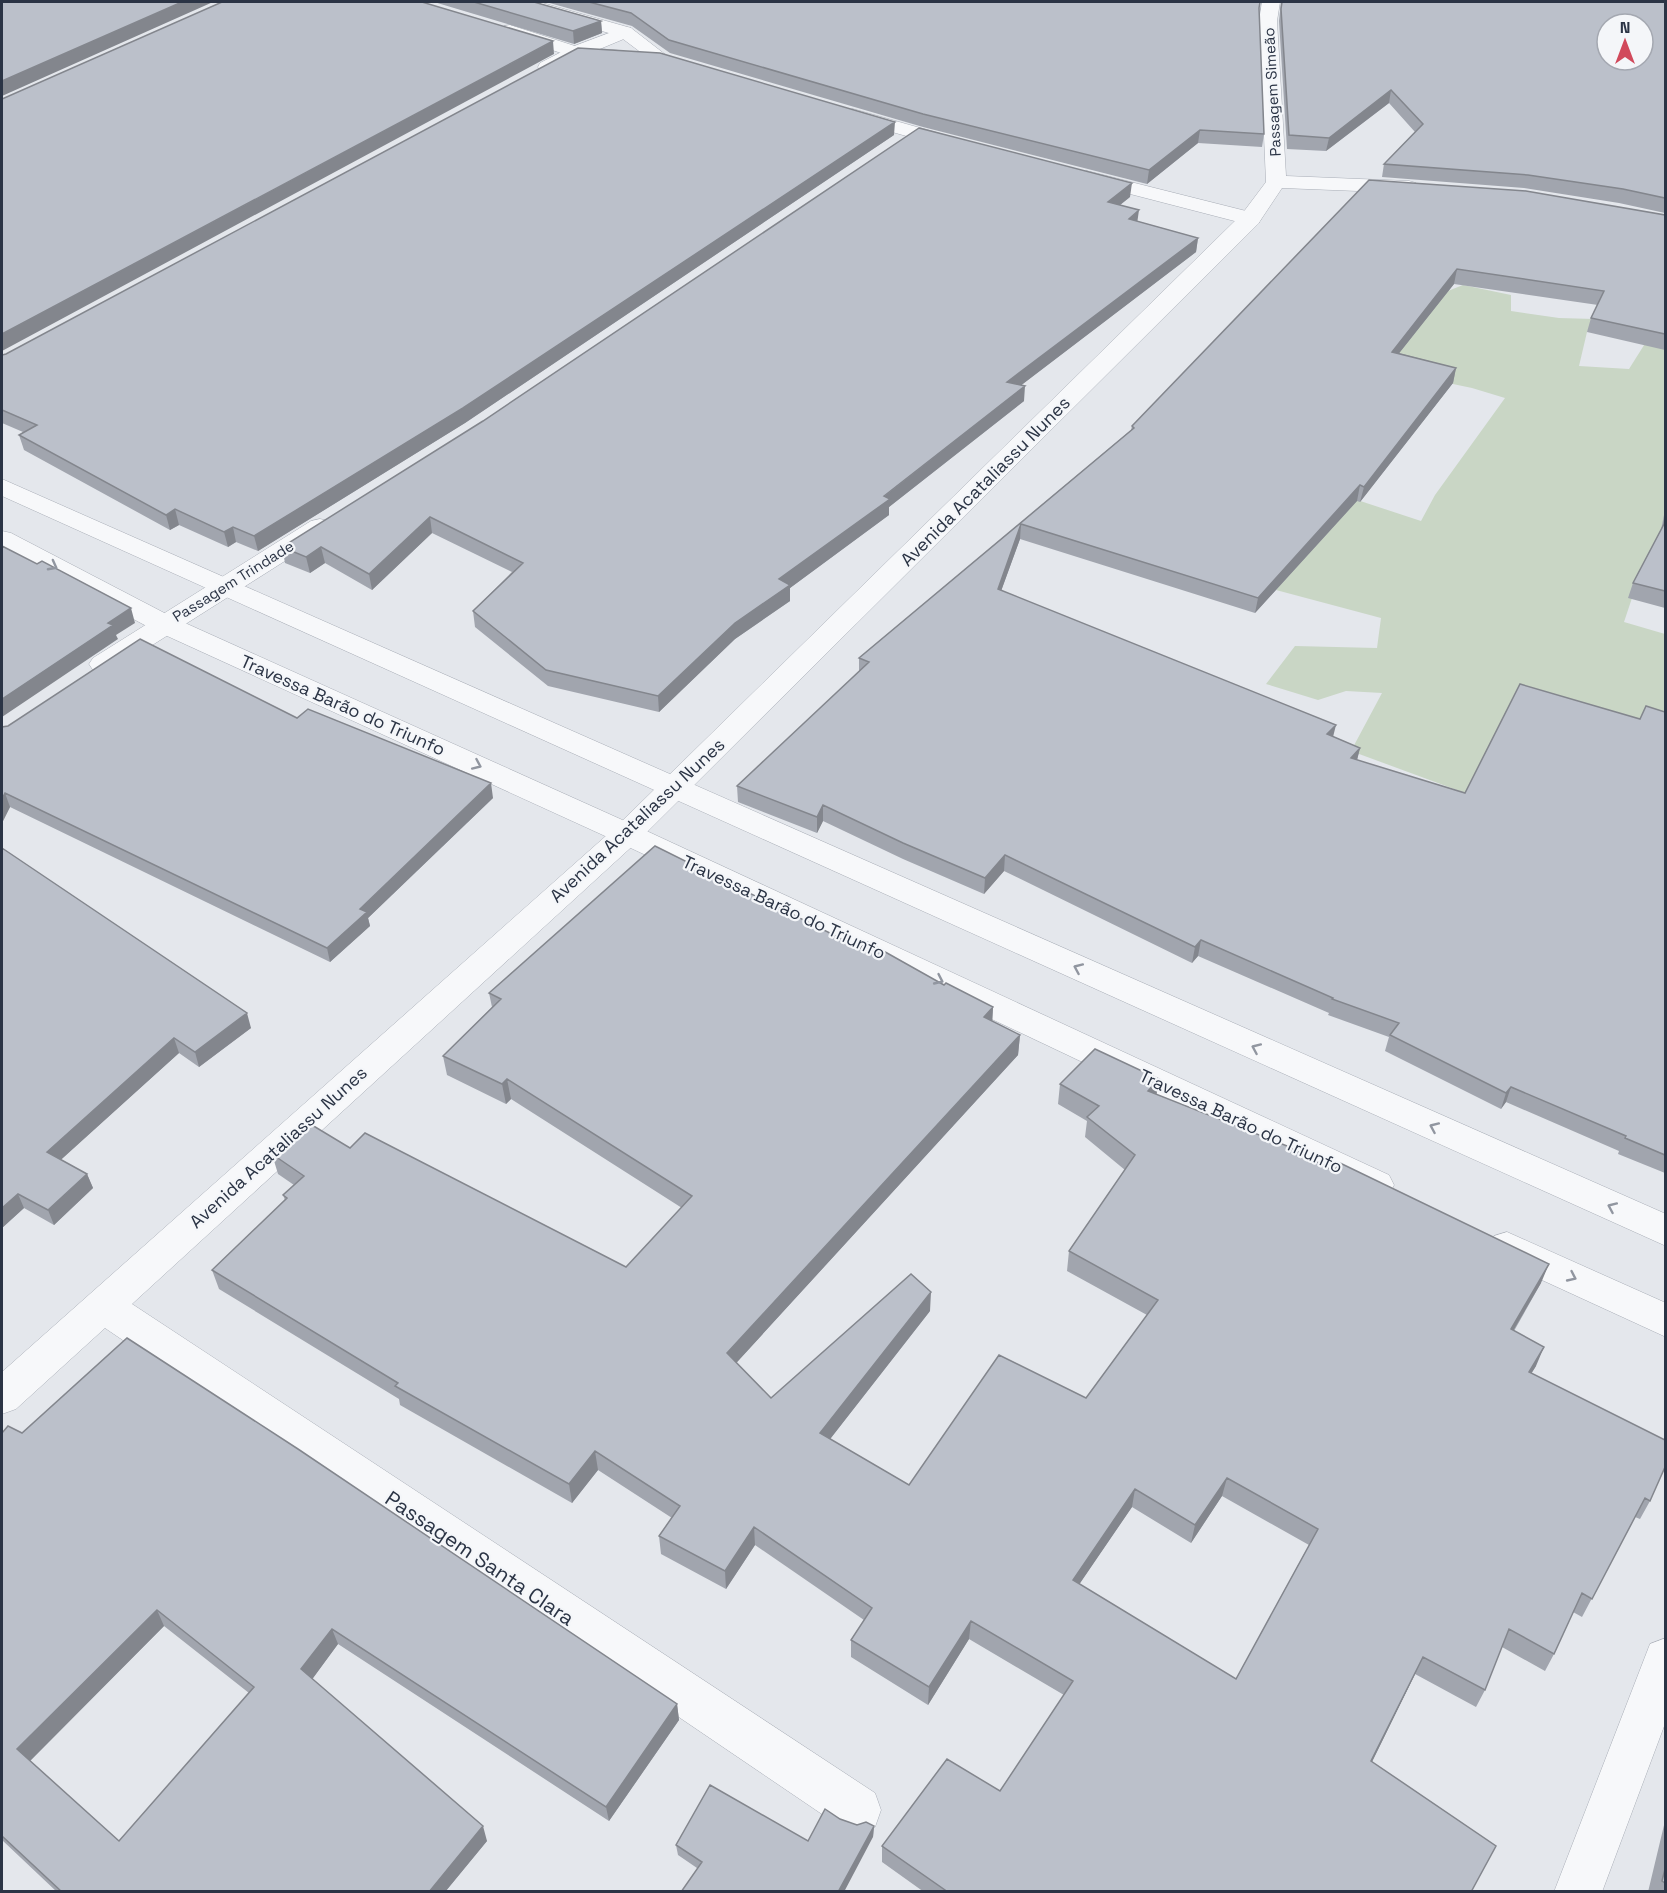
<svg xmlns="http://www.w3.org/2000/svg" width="1667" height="1893" viewBox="0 0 1667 1893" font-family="'Space Grotesk',sans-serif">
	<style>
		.green { fill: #c9d6c5 }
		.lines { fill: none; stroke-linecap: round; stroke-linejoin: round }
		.minor-casing { stroke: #a9aeb7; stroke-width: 1 }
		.tertiary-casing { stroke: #a9aeb7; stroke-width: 1 }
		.minor { fill: #f7f8fa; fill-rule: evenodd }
		.tertiary { fill: #f7f8fa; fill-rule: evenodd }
		.wall { fill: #a1a5ae; fill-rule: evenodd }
		.shaded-wall { fill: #83868d }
		.building { fill: #bbc0ca; stroke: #83868d; stroke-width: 1.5; fill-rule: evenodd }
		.oneway { stroke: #9196a0 }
		.labels { text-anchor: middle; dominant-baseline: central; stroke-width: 4.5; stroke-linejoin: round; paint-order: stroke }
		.far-street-label { font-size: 15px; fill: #2b3445; stroke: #f4f6f9 }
		.street-label { font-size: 18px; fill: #2b3445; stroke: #f4f6f9 }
		.near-street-label { font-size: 21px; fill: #2b3445; stroke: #f4f6f9 }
	</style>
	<rect width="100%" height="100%" fill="#e4e7ec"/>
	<path class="green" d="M1463 285 1511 295V311L1559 318 1594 319 1587 332 1579 366 1629 369 1646 342 1665 349 1666 510 1662 526 1664 547 1639 577 1624 622 1665 634V757L1484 800 1351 751 1382 693 1346 691 1318 700 1266 684 1295 646 1377 648 1381 618 1276 590 1339 494 1421 521 1435 495 1505 398 1472 388 1367 366 1415 304Z"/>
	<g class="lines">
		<defs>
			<path id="minor" d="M1262 2H1280L1277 21 1286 176 1409 181 1416 183 1419 187 1416 191 1409 193 1282 188 1258 224 638 841 132 1304 875 1793 881 1810 875 1827 858 1833 841 1827 105 1328 16 1409 2 1414V1372L616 827 1242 214 1266 182 1259 21Z
				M625 27 631 28 634 32 631 36 583 56 554 71H540L538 67 540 63 569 48Z
				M320 519 329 521 333 527 329 533 113 670 103 673 93 670 89 664 93 658 311 521Z
				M1666 1638V1721L1602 1892H1554L1650 1644Z"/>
			<path id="tertiary" d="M513 2H539L631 28 671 59 669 63H655L619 36 516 6Z
				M510 25 578 47 624 51 626 55 624 59 617 61 576 58 504 34 501 30 504 26Z
				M853 109 963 140 966 144 963 148 956 150 846 119 843 115 846 111Z
				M1087 171 1258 214 1261 219 1258 224 1250 225 1080 181 1077 177 1080 173Z
				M2 479 1666 1214V1246L2 496Z
				M2 531 11 533 174 618 638 827 1389 1175 1394 1185 1389 1195 1376 1200 1363 1195 616 841 154 630 2 549Z
				M1507 1232 1666 1303V1337L1494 1258 1488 1247 1494 1236Z"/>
		</defs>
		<use href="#minor" class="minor-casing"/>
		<use href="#tertiary" class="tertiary-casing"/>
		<use href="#minor" class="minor"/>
		<use href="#tertiary" class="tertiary"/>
	</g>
	<path class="wall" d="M434 2H534L601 21 602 33 574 44Z
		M546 2H1260L1259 10 1264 134 1262 147 1198 143 1147 184 923 127 670 53 632 26Z
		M1281 2H1665V213L1619 203 1524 188 1382 177 1384 164 1415 132 1389 103 1326 151 1287 149 1279 21Z
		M894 135 465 423 258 551 236 542 228 547 179 525 170 530 24 450 19 435 23 432 2 423V355Z
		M1369 180 1665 215V350L1587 332 1591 318 1598 305 1454 284 1399 353 1456 368 1453 383 1360 502 1357 501 1255 613 1020 539 1001 591 1360 748 1357 760 1465 793 1640 719 1665 712V1173L1618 1154 1619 1151 1506 1102 1501 1109 1385 1051 1389 1037 1328 1015 1329 1013 1198 956 1192 963 1004 871 984 894 903 859 823 821 817 833 738 802 737 786 859 672V658L1131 430 1132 426Z
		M1130 197 1120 205 1137 221 1198 238 1196 252 1021 385 1024 401 889 507V515L790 588V601L735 639 659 712 548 686 475 627 473 611 512 572 432 533 372 590 325 563 310 573 285 563 282 547Z
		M1665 510V608L1628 598 1633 583 1661 530Z
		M297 718 493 798 368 918 370 926 330 962 10 807 2 823V727Z
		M2 848 251 1028 199 1067 179 1053 60 1160 87 1174 93 1188 54 1225 24 1208 2 1228Z
		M860 948 944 985 993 1007 992 1021 1020 1035 1018 1055 736 1363 771 1398 930 1311 830 1439 909 1485 1086 1398 1147 1315 1067 1271 1069 1251 1125 1170 1085 1137 1087 1121 1058 1104 1060 1084 1159 1079 1156 1094 1541 1283 1514 1331 1536 1366 1531 1374 1650 1501 1640 1519 1635 1517 1582 1617 1573 1612 1554 1654 1545 1671 1502 1647 1485 1690 1476 1707 1415 1674 1372 1762 1471 1892H924L882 1862V1846L1000 1791 1064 1695 969 1639 928 1705 851 1657V1640L864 1620 755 1545 726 1589 661 1554 659 1536 672 1518 598 1470 572 1503 400 1405 399 1399 219 1289 212 1270 285 1200 283 1195 294 1185 278 1174 272 1154 350 1148 626 1267 682 1208 511 1099 506 1104 447 1075 443 1056 492 1007 489 993ZM1222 1496 1309 1545 1236 1679 1079 1584 1132 1507 1191 1543Z
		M2 1433H22L677 1704 679 1720 609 1821 338 1644 312 1679 487 1841 445 1892H57L2 1840ZM164 1626 249 1693 119 1841 30 1761Z
		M840 1819 857 1825 874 1826 873 1837 697 1868 678 1855 676 1845 808 1841Z
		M1665 1821V1892H1648Z"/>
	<path class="shaded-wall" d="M182 2H213L2 96V81Z
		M601 21 602 33 574 44 573 31Z
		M553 41 554 54 2 351V334Z
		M1391 90 1389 103 1326 151 1329 138Z
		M895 122 894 135 465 423 258 551 254 536Z
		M1200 130 1198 143 1147 184 1149 170Z
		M1132 183 1130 197 1106 216 1108 202Z
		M1139 210 1137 224 1129 219Z
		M1198 238 1196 252 1006 397 1007 382Z
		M1457 269 1454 284 1389 366 1392 352Z
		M1456 368 1453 383 1360 502 1364 487Z
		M1025 386 1024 401 889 507V515L790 588V601L735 639 659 712 658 696 779 579Z
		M1360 485 1357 501 1255 613 1258 598Z
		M175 509 179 525 170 530 166 515Z
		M430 517 432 533 372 590 369 574Z
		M1021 524 1020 539 996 605 998 589Z
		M233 527 236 542 228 547 224 532Z
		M321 547 325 563 310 573 306 557Z
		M131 608 135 623 116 635 118 639 2 717V699L108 623Z
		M1336 725 1332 741 1327 734Z
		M1360 748 1356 764 1351 758Z
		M491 783 493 798 368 918 370 926 330 962 327 948 360 909Z
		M5 793 10 807 2 823V799Z
		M823 805V821L817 833V817Z
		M1005 855 1004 871 984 894 985 878Z
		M1201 940 1198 956 1192 963 1195 947Z
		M993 1007 992 1027 984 1017Z
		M247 1013 251 1028 199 1067 195 1052Z
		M1020 1035 1018 1055 728 1372 727 1353Z
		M174 1038 179 1053 53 1167 47 1152Z
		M507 1079 511 1099 506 1104 502 1084Z
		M1159 1079 1156 1098 1148 1091Z
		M1511 1087 1506 1102 1501 1109 1506 1093Z
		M87 1174 93 1188 54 1225 48 1210Z
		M18 1194 24 1208 2 1228V1208Z
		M1549 1264 1541 1283 1503 1348 1511 1329Z
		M931 1292 930 1311 820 1452V1433Z
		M1544 1347 1536 1366 1520 1391 1529 1372Z
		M595 1451 598 1470 572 1503 569 1484Z
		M1227 1478 1222 1496 1191 1543 1195 1525Z
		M1135 1489 1132 1507 1070 1598 1073 1580Z
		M754 1527 755 1545 726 1589 725 1571Z
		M157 1610 164 1626 27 1764 17 1749Z
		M971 1621 969 1639 928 1705 929 1687Z
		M332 1629 338 1644 308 1685 301 1669Z
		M1423 1657 1415 1674 1364 1778 1371 1761Z
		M677 1704 679 1720 609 1821 606 1807Z
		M483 1826 487 1841 445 1892H429Z
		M874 1826 873 1837 844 1892H838Z"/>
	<path class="building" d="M2 2H182L2 81Z
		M222 2H422L553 41 2 334V99Z
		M474 2H534L601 21 573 31Z
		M589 2H1260L1259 8 1264 134 1200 130 1149 170 923 114 669 40 631 13Z
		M1282 2H1665V198L1623 189 1528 175 1384 164 1423 124 1391 90 1329 138 1289 135 1281 9ZM1607 24H1643V60H1607Z
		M578 48 660 53 895 122 463 408 254 536 233 527 224 532 175 509 166 515 19 435 37 425 2 410V355L6 354Z
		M919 128 1132 183 1108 202 1139 210 1129 219 1198 238 1007 382 1025 386 884 496 890 499 779 579 790 585 735 623 658 696 546 670 473 611 523 563 430 517 369 574 321 547 306 557 282 547 483 421Z
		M1369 180 1526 191 1665 215V334L1591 318 1604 291 1457 269 1392 352 1456 368 1364 487 1360 485 1258 598 1021 524 998 589 1336 725 1327 734 1360 748 1351 758 1465 793 1520 684 1640 719 1646 706 1665 712V1155L1625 1138 1626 1136 1511 1087 1506 1093 1390 1035 1399 1023 1332 999 1333 998 1201 940 1195 947 1005 855 985 878 903 843 823 805 817 817 737 786 869 662 859 658 1134 428 1132 426Z
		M1665 518V591L1633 583 1664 524Z
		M2 546 37 564 42 561 131 608 108 623 113 625 2 699Z
		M140 639 297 718 308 709 491 783 360 909 367 912 327 948 5 793 2 799V727L8 726Z
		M655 846 860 948 867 942 871 944 944 985 946 983 993 1007 984 1017 1020 1035 727 1353 771 1398 911 1274 931 1292 820 1433 909 1485 999 1355 1086 1398 1158 1300 1069 1251 1135 1155 1087 1117 1099 1106 1060 1084 1095 1049 1159 1079 1148 1091 1287 1146 1334 1171 1340 1163 1549 1264 1511 1329 1544 1347 1529 1372 1665 1440V1467L1650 1501 1645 1498 1592 1599 1582 1593 1554 1654 1509 1629 1485 1690 1423 1657 1371 1761 1496 1846 1471 1892H948L882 1846 947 1759 1000 1791 1073 1681 971 1621 929 1687 851 1640 872 1608 754 1527 725 1571 659 1536 680 1506 595 1451 569 1484 395 1386 398 1383 212 1270 287 1198 283 1195 304 1176 272 1154 307 1122 350 1148 365 1133 626 1267 692 1196 507 1079 502 1084 443 1056 501 999 489 993ZM1227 1478 1318 1529 1236 1679 1073 1580 1135 1489 1195 1525Z
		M2 848 247 1013 195 1052 174 1038 47 1152 87 1174 48 1210 18 1194 2 1208Z
		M127 1338 298 1449 677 1704 606 1807 332 1629 301 1669 483 1826 429 1892H62L2 1836V1433L8 1426 22 1433ZM157 1610 254 1687 119 1841 17 1749Z
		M710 1785 808 1841 825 1809 840 1819 857 1825 866 1822 874 1826 838 1892H681L702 1862 676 1845Z
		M1665 1869V1883L1662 1881Z"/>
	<defs><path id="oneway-chevron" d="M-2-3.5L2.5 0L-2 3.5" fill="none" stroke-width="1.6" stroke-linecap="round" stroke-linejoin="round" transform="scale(1.5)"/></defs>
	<g class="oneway">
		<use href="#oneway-chevron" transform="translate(53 566) rotate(28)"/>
		<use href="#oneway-chevron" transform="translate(477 765) rotate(24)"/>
		<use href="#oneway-chevron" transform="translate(1078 968) rotate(-156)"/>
		<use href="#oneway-chevron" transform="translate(939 980) rotate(25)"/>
		<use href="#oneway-chevron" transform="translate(1256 1048) rotate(-156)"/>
		<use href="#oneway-chevron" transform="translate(1434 1127) rotate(-156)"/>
		<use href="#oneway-chevron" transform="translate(1612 1207) rotate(-156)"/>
		<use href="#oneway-chevron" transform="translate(1572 1277) rotate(25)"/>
	</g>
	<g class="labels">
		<g class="far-street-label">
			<text transform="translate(1272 92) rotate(-93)">Passagem Simeão</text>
			<text transform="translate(233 581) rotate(-32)">Passagem Trindade</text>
		</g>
		<g class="street-label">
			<text transform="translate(985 481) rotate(-45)">Avenida Acataliassu Nunes</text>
			<text transform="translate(343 705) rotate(24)">Travessa Barão do Triunfo</text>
			<text transform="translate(637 820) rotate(-43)">Avenida Acataliassu Nunes</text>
			<text transform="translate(784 907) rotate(25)">Travessa Barão do Triunfo</text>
			<text transform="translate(1241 1121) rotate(25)">Travessa Barão do Triunfo</text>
			<text transform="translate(278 1147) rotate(-42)">Avenida Acataliassu Nunes</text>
		</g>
		<g class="near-street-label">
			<text transform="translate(480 1558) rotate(34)">Passagem Santa Clara</text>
		</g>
	</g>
	<rect width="1667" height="1893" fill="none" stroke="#2b3445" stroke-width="6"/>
	<g transform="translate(1625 42)"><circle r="28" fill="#f4f6f9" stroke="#a4a8b1" stroke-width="1.5"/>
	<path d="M0-4.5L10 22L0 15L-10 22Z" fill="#d1495b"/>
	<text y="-9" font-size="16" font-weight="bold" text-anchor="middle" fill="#2b3445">N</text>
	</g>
</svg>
